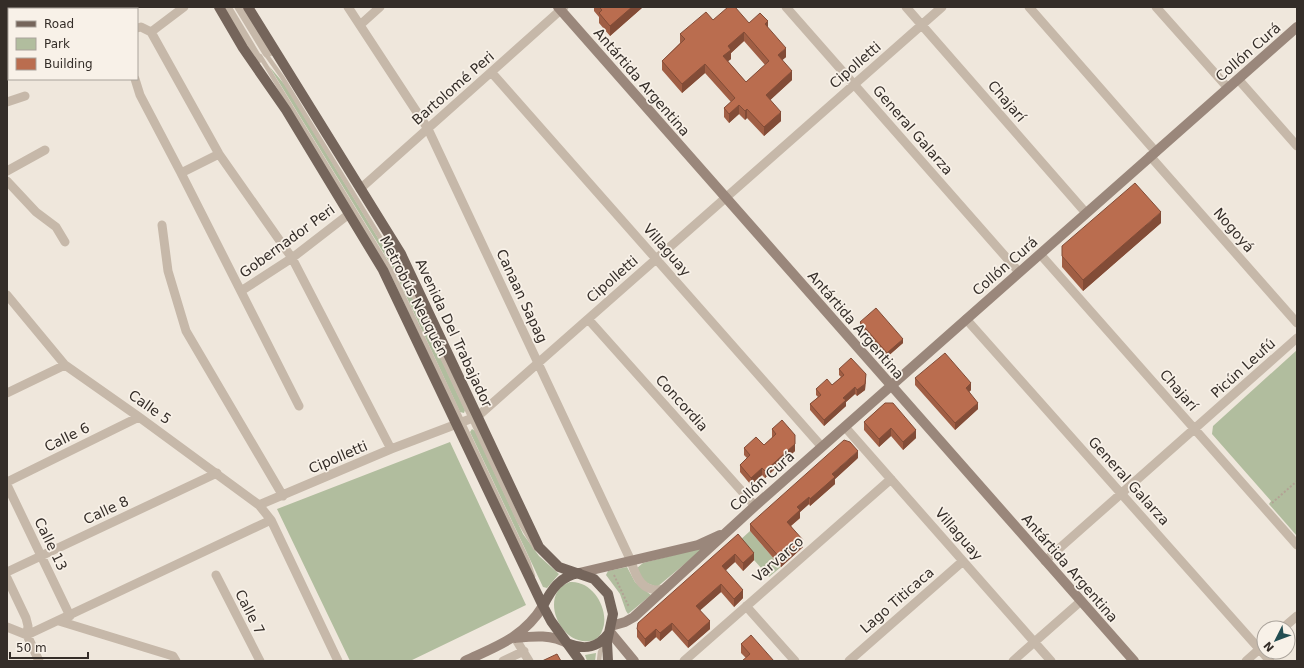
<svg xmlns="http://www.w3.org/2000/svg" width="1304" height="668" viewBox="0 0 1304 668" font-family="'DejaVu Sans',sans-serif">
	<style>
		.green { fill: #b1bd9e }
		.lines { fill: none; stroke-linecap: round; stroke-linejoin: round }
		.path { stroke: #b2a294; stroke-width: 2; stroke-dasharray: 2 2; stroke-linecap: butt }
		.lane { stroke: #c6b8a9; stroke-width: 4.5 }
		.street { stroke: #c6b8a9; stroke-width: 9 }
		.secondary { stroke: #9a877b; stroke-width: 10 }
		.primary { stroke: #75655b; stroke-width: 10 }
		.wall { fill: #a05e44; fill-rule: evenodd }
		.shaded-wall { fill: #824c37 }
		.building { fill: #ba6d4f; stroke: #824c37; fill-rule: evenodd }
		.labels { text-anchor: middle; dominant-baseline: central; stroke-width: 3.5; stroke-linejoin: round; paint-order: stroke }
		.street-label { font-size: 14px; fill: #342d28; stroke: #f8f1e8 }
	</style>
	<rect width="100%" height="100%" fill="#efe7dc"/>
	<path class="green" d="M269 66 285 85 406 284 465 410 464 413 460 412 394 270Z
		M1297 350V536L1269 504 1271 501 1212 434 1213 426Z
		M472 429 475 431 523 534 539 556 559 574 547 588 543 587 470 432Z
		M450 442 526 605 410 661H350L277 509Z
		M750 531 781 567 769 577 738 542Z
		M705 547 657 587 644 582 637 568 643 563Z
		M627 567 635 582 651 595 628 614 626 611 620 594 606 575 608 571Z
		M570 582C593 580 611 611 602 631 600 637 595 641 589 641 559 645 538 593 570 582Z
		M596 653 595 661H587L585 655Z"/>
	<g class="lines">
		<path class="path" d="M1272 503 1297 481
			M614 575 629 607"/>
		<path class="lane" d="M265 53 282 77 405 278 519 521 535 548
			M260 56 392 272 528 561 533 576
			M599 661 600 652 605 644"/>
		<path class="street" d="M227 7 258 59 254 61 250 54
			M239 7 267 53 271 51 266 42
			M348 7 428 129 631 561C636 578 643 594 665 589
			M786 7 1019 272
			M906 7 1086 213
			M1029 7 1156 152
			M1156 7 1228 88
			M7 12H9
			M360 25 380 7
			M137 28 141 27 151 32
			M151 32 219 154 292 258 391 449
			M151 32 184 7
			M492 73 822 447
			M135 79 140 95 181 173
			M1238 79 1297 146
			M7 102 25 96
			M219 154 181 173 299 406
			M1150 156 1297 323
			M7 171 45 150
			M7 181 36 212 56 227 65 242
			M360 189 564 7
			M162 225 168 271 186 331 283 496
			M1040 254 1297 545
			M241 291 292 258 349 214
			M7 295 65 365 139 417 259 505 271 520 338 661
			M588 319 755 506
			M966 319 1270 661
			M7 393 65 365
			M845 427 1051 661
			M7 482 139 417
			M7 485 70 616
			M259 505 391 449 478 416 942 7
			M1045 561 1297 338
			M7 572 217 473
			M216 575 260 661
			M7 578 26 618 28 626 27 635 39 661
			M746 606 795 661
			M59 621 173 656 176 661
			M7 627 27 635
			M1283 628 1297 616
			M27 635 271 520
			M515 638 529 661
			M503 661 524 651
			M684 661 891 479
			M849 661 963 561
			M1013 661 1081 601
			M1246 661 1264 645"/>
		<path class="secondary" d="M558 7 1134 661
			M579 573 698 545 720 535
			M611 626 625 622 634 617 755 506 1297 27
			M610 632 634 661
			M515 638C534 636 551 634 569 644
			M465 661C497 646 523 638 543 606"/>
		<path class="primary" d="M219 7 243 48 286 110 383 270 543 606 551 621 580 661
			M248 7 401 254 539 547 559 567 594 579 608 594 613 614 607 642 608 661
			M543 606C551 590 560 576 579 573
			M569 644C585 650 598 648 609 633"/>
	</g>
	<path class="wall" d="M594 7H643L610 36 599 23V17L594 11Z
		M713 20 749 23 768 28 786 57 782 60 792 80 770 100 781 121 764 136 747 118 745 120 739 114 729 123 724 117V108L731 102 705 73 682 93 662 70V61L680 43V34ZM744 41 765 65 746 82 728 61 731 59V53Z
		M1161 223 1083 291 1062 267V246Z
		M860 322 903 343 887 357 860 326Z
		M839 369 866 380 865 390 857 396 855 394 846 402V406L824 426 810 410V404L818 397 816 395V389L832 385 841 377 839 375Z
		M915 378 971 390 969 392 978 409 955 430 915 385Z
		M885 403 916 438 903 450 891 436 879 447 864 430V422Z
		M772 429 795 435V451L765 478 762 475 751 485 740 472V465L747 458 744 455V448L764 445 772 438Z
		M858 458 835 479V484L810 506 809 504 800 512V518L791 526 803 547 781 567 750 531V524Z
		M738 534 754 560 743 571 735 562 725 570 743 598 734 607 721 592 700 610 710 629 688 648 672 630 660 641 656 637 645 647 637 637V629Z
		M741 644 774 661 746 658 741 653Z"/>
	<path class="shaded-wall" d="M632 7H643L610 36V26Z
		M768 21V30L765 24Z
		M744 32V41L731 53V59L723 65V56L728 46Z
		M786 48V57L778 64V55Z
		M705 64V73L682 93V84Z
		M792 71V80L766 104V95Z
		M739 105V114L729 123V114Z
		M747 109V118L745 120V111Z
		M781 112V121L764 136V127Z
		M1161 212V223L1083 291V280Z
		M903 339V343L887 357V353Z
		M866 374 865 390 857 396V390Z
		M971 383V390L966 395V388Z
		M855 387V394L846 402V406L824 426V420L843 398Z
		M978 403V409L955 430V423Z
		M891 428V436L879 447V439Z
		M916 430V438L903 450V442Z
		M795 444V451L765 478V471Z
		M858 451V458L835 479V484L810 506V499L832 474Z
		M762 468V475L751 485V478Z
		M809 497V504L800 512V518L787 529V522L797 507Z
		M803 540V547L781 567V559Z
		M754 553V560L743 571V563Z
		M735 554V562L722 574V566Z
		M721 584V592L696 614V606Z
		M743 590V598L734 607V599Z
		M710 621V629L688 648V641Z
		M672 623V630L660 641V633Z
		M656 629V637L645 647V639Z"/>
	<path class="building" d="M599 7H632L610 26 599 13 602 10Z
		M728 7H735L749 23 760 13 768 21 765 24 786 48 778 55 792 71 766 95 781 112 764 127 747 109 745 111 739 105 729 114 724 108 735 98 705 64 682 84 662 61 685 39 680 34 706 12 713 20ZM744 32 769 61 746 82 723 56 731 50 728 46Z
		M1135 183 1161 212 1083 280 1062 256V246Z
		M876 308 903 339 887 353 860 322Z
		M945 353 971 383 966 388 978 403 955 423 915 378Z
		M851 358 866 374 865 384 857 390 855 387 843 398 846 400 824 420 810 404 821 395 816 389 827 379 832 385 844 375 839 369Z
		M885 403H893L916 430 903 442 891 428 879 439 864 422Z
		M782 420 795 435V444L765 471 762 468 751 478 740 465 750 455 744 448 756 437 764 445 776 434 772 429Z
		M844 440 850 442 858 451 832 474 835 477 810 499 809 497 797 507 800 510 787 522 803 540 781 559 750 524Z
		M738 534 754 553 743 563 735 554 722 566 743 590 734 599 721 584 696 606 710 621 688 641 672 623 660 633 656 629 645 639 637 629 638 623Z
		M751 635 774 661H742L750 654 741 644Z
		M557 654 561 661H542Z"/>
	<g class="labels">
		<g class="street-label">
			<text transform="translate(1248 52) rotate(-41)">Collón Curá</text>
			<text transform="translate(855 65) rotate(-41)">Cipolletti</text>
			<text transform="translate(642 82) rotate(49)">Antártida Argentina</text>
			<text transform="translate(453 88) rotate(-41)">Bartolomé Peri</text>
			<text transform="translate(1007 101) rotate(49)">Chajarí</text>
			<text transform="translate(913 130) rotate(49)">General Galarza</text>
			<text transform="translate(1234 230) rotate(49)">Nogoyá</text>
			<text transform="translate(287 241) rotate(-36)">Gobernador Peri</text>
			<text transform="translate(667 250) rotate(49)">Villaguay</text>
			<text transform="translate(1005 266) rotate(-41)">Collón Curá</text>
			<text transform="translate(612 279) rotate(-41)">Cipolletti</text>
			<text transform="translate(414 296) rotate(63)">Metrobús Neuquén</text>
			<text transform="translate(522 296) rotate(65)">Canaan Sapag</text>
			<text transform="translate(856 325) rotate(49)">Antártida Argentina</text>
			<text transform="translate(454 333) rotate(65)">Avenida Del Trabajador</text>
			<text transform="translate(1243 368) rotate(-42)">Picún Leufú</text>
			<text transform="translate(1179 390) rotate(49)">Chajarí</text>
			<text transform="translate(682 403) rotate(48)">Concordia</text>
			<text transform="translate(150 407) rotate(35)">Calle 5</text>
			<text transform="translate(67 437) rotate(-26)">Calle 6</text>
			<text transform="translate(338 457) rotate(-23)">Cipolletti</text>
			<text transform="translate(762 481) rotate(-42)">Collón Curá</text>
			<text transform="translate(1129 481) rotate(48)">General Galarza</text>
			<text transform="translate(106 510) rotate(-25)">Calle 8</text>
			<text transform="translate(959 534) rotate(49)">Villaguay</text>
			<text transform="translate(51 544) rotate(64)">Calle 13</text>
			<text transform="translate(778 559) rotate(-41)">Varvarco</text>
			<text transform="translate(1070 568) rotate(49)">Antártida Argentina</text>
			<text transform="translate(897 600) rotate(-41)">Lago Titicaca</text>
			<text transform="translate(250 612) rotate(63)">Calle 7</text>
		</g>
	</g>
	<rect width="1304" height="668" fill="none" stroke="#342d28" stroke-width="16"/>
	<rect x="8" y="8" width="130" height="72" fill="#f8f1e8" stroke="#aaa39b"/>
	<rect x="16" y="21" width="20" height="6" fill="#75655b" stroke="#aaa39b"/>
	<text x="44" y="28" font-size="12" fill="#342d28">Road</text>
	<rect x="16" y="38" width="20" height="12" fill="#b1bd9e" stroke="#aaa39b"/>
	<text x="44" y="48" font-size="12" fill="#342d28">Park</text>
	<rect x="16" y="58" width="20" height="12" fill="#ba6d4f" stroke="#aaa39b"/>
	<text x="44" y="68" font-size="12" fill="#342d28">Building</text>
	<g transform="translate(1276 640) rotate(228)"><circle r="19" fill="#f8f1e8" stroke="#aaa39b"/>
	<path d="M0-3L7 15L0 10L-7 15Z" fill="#224d52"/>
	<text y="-6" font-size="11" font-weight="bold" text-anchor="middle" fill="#342d28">N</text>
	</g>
	<path d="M10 652v6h78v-6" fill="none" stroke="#342d28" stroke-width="2"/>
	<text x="16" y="652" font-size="12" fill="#342d28" stroke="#f8f1e8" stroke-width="3" paint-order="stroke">50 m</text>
</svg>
